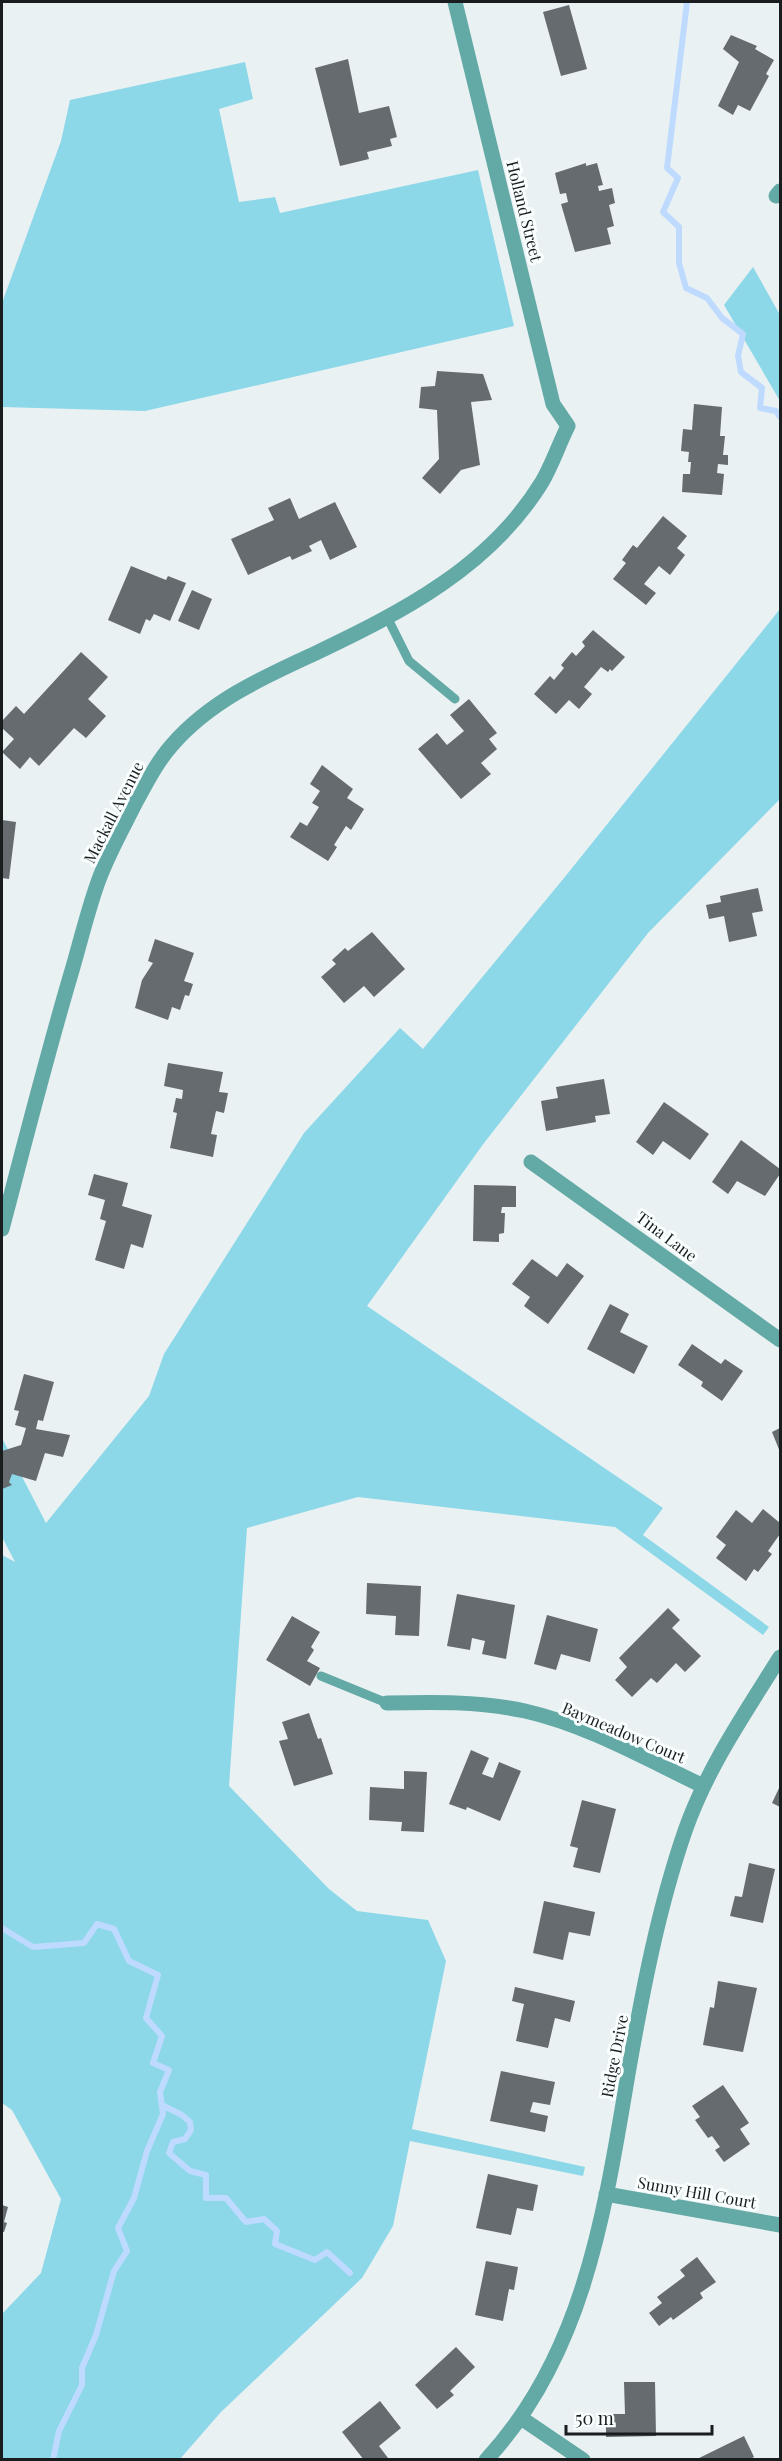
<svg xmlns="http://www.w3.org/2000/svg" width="782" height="2461" viewBox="0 0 782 2461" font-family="'Playfair Display',serif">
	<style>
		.green { fill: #8cd8e8 }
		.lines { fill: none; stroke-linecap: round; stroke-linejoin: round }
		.stream { stroke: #bedafe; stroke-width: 6 }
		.building { fill: #656b6e }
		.service { stroke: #63a9a6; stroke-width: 9 }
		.minor { stroke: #63a9a6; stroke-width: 15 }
		.labels { text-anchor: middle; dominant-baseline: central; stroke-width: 6; stroke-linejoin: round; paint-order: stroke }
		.street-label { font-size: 16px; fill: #1a1d1e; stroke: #f9feff }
	</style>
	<rect width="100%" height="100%" fill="#e9f1f3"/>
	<path class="green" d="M245 62 253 99 219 109 239 202 275 197 280 213 478 170 514 326 145 411 2 407V303L61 141 70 100Z
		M753 267 780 315V401L724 305Z
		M780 609V799L648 933 484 1143 367 1306 663 1508 643 1535 769 1627 763 1635 615 1527 358 1497 247 1528 229 1786 329 1889 357 1911 428 1920 446 1961 412 2129 585 2167 583 2176 410 2141 393 2226 362 2278 221 2412 180 2459H2V2314L41 2273 61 2199 12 2110 2 2103V1555L15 1562 2 1537V1438L46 1523 149 1396 164 1354 304 1133 400 1028 423 1049 564 878Z"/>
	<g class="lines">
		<path class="stream" d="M687 2 667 168 678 178 663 212 679 227V263L686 288 707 298 722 318 743 334 738 356 741 372 762 388 760 408 776 411 780 417
			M2 1928 33 1947 84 1943 97 1924 114 1929 129 1961 158 1975 146 2018 162 2036 153 2063 169 2070 160 2092 163 2114 147 2151 134 2198 118 2228 127 2251 114 2271 96 2335 82 2368V2385L59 2431 53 2460
			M162 2105 182 2115 190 2122 191 2130 185 2139 173 2142 169 2153 190 2171 206 2175V2198H226L246 2222 264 2219 277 2231 275 2244 315 2260 327 2252 350 2273"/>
	</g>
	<path class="building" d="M569 5 587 69 561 76 543 12Z
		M731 35 757 46 755 49 774 60 766 74 769 76 750 111 738 105 733 115 718 106 739 62 723 49Z
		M348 59 359 113 389 106 397 137 390 139 392 146 367 152 369 159 340 166 315 68Z
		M586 163V166L597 163 603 185 598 186 599 191 612 188 615 203 609 205 614 226 607 228 611 244 575 252 561 204 568 202 566 193 560 194 555 173Z
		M437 371 483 374 492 400 471 402 480 465 461 470 440 494 422 478 439 459 437 410 419 408 421 387 435 386Z
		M694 404 722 407 720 436H725L723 455H728V465L718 464 717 473 724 474 722 495 682 492 683 474H690L691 462H688L689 452 681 451 683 429 692 430Z
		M290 498 299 519 335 502 357 547 330 560 321 540 309 546 312 551 292 560 290 556 248 575 231 539 274 520 268 508Z
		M663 516 687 536 677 548 685 555 670 575 659 566 644 584 656 593 646 605 613 579 626 563 622 560 633 545 637 548Z
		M131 566 166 580 168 576 186 583 170 621 154 614 150 621 146 619 140 634 108 620Z
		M192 590 212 599 199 630 178 621Z
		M593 630 625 657 612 671 610 669 608 672 601 667 584 687 592 694 579 709 569 700 556 714 534 694 550 676 554 680 564 668 561 665 572 652 576 656 585 646 582 642Z
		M81 652 108 677 88 699 106 716 86 738 74 728 39 766 30 757 20 769 2 752 14 739 2 728V721L16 706 24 714Z
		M469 699 497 733 489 739 497 749 481 763 491 774 461 799 418 749 437 733 447 745 464 731 450 715Z
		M322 765 353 789 347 798 364 809 351 830 346 826 334 845 337 847 328 861 290 837 300 822 307 826 319 807 312 803 320 791 310 784Z
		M2 820 16 822 9 879 2 878Z
		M758 888 763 911 752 913 757 936 729 942 724 916 709 919 706 905 721 902 720 896Z
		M372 932 405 969 374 997 364 986 344 1003 321 977 336 964 332 960 345 948 348 951Z
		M155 939 194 953 184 981 193 984 189 996 185 995 180 1010 172 1007 168 1020 135 1008 142 980 153 963 148 961Z
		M168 1063 223 1072 219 1092 228 1093 224 1113 216 1111 211 1134 217 1135 213 1157 170 1148 177 1113 173 1112 176 1098 182 1099 183 1090 164 1086Z
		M604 1079 610 1114 595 1116 596 1122 546 1131 541 1101 558 1098 556 1087Z
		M664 1102 709 1134 690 1160 663 1141 653 1155 636 1142Z
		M741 1140 780 1169V1174L765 1196 737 1181 728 1194 712 1182Z
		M94 1174 128 1183 122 1206 152 1215 143 1248 131 1244 124 1269 95 1260 106 1221 100 1219 105 1200 88 1195Z
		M474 1185 516 1186V1207H502L501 1213H505L504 1233 499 1234V1242L473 1241Z
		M532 1259 557 1277 567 1263 584 1276 548 1324 524 1306 530 1297 512 1284Z
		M610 1304 629 1314 620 1332 648 1346 634 1374 587 1349Z
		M692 1344 721 1364 725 1359 743 1371 722 1401 701 1386 703 1382 678 1365Z
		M24 1374 54 1382 43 1421 38 1420 36 1429 70 1435 63 1457 45 1453 36 1481 12 1474 9 1482 12 1485 2 1489V1451L21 1445 26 1428 15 1425 19 1411 14 1410Z
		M780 1428V1452L772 1432Z
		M763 1509 780 1523V1534L768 1551 772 1554 758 1572 754 1569 746 1581 716 1558 726 1545 716 1537 736 1510 752 1523Z
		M367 1583 421 1586 419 1636 395 1635 396 1616 366 1614Z
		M457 1594 515 1605 506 1659 482 1654 485 1641 472 1638 470 1650 447 1646Z
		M668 1608 680 1620 672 1628 701 1656 685 1672 676 1663 657 1683 651 1678 632 1697 615 1680 627 1667 619 1658Z
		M547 1615 598 1629 590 1662 561 1654 556 1670 534 1664Z
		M292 1616 320 1632 311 1647 314 1650 307 1661 320 1668 310 1686 266 1660Z
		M309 1713 318 1739 321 1738 333 1774 294 1786 279 1741 288 1739 282 1722Z
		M471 1750 489 1758 482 1774 493 1778 499 1762 521 1771 500 1821 467 1807 466 1810 449 1804Z
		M404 1771 427 1772 424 1832 401 1831 402 1822 369 1820 370 1787 404 1789Z
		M780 1786V1807L772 1803Z
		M582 1800 616 1809 600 1873 573 1867 578 1848 570 1846Z
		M749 1863 775 1869 763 1923 730 1916 735 1896 742 1897Z
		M544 1901 595 1912 590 1936 569 1932 563 1960 533 1953Z
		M718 1981 757 1988 743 2052 703 2045 710 2007 714 2008Z
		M515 1987 575 2001 570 2022 555 2018 548 2048 516 2041 524 2004 512 2001Z
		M501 2071 555 2082 550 2105 533 2102 530 2112 548 2116 545 2132 490 2121Z
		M723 2085 749 2123 740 2129 750 2144 724 2162 715 2150 720 2147 712 2136 708 2138 695 2120 700 2117 692 2106Z
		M488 2174 538 2185 533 2211 517 2208 511 2235 476 2228Z
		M2 2205 8 2207 4 2222 7 2223 4 2232H2Z
		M697 2257 716 2282 700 2293 703 2298 673 2320 671 2317 659 2326 649 2313 662 2303 657 2297 685 2276 680 2270Z
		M486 2261 518 2267 514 2290 509 2289 503 2321 475 2315Z
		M456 2347 475 2367 450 2391 454 2395 437 2409 415 2385Z
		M624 2382H655L656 2436 606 2437V2414H625Z
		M380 2401 401 2428 379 2446 388 2458 364 2460 342 2432Z
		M744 2436 754 2457 749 2460H695Z"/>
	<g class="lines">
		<path class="service" d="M388 619 409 661 455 699
			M321 1676 387 1703"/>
		<path class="minor" d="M776 196 780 191
			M531 1162 780 1340
			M2 1229C25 1142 47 1054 73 967 81 939 88 910 98 882 108 854 123 828 136 802 147 782 157 762 172 745 211 700 264 677 316 653 402 612 490 567 542 482 552 465 559 444 568 426L553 404 455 2
			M387 1703C433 1702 479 1701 525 1711 587 1725 646 1759 703 1786
			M606 2194 780 2225
			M521 2418 583 2460
			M486 2460C584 2355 605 2210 628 2074 642 1994 658 1909 685 1831 707 1768 745 1713 780 1657"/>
	</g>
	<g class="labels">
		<g class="street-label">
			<text transform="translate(525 211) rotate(76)">Holland Street</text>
			<text transform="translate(113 812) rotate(-63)">Mackall Avenue</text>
			<text transform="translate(667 1236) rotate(37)">Tina Lane</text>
			<text transform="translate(624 1732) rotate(23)">Baymeadow Court</text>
			<text transform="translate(614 2056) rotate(-79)">Ridge Drive</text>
			<text transform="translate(697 2192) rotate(10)">Sunny Hill Court</text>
		</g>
	</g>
	<rect width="782" height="2461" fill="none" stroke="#1a1d1e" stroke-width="6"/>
	<path d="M566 2425v9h146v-9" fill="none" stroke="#1a1d1e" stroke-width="3"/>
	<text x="575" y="2425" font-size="18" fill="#1a1d1e" stroke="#f9feff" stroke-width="4.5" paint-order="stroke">50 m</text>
</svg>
